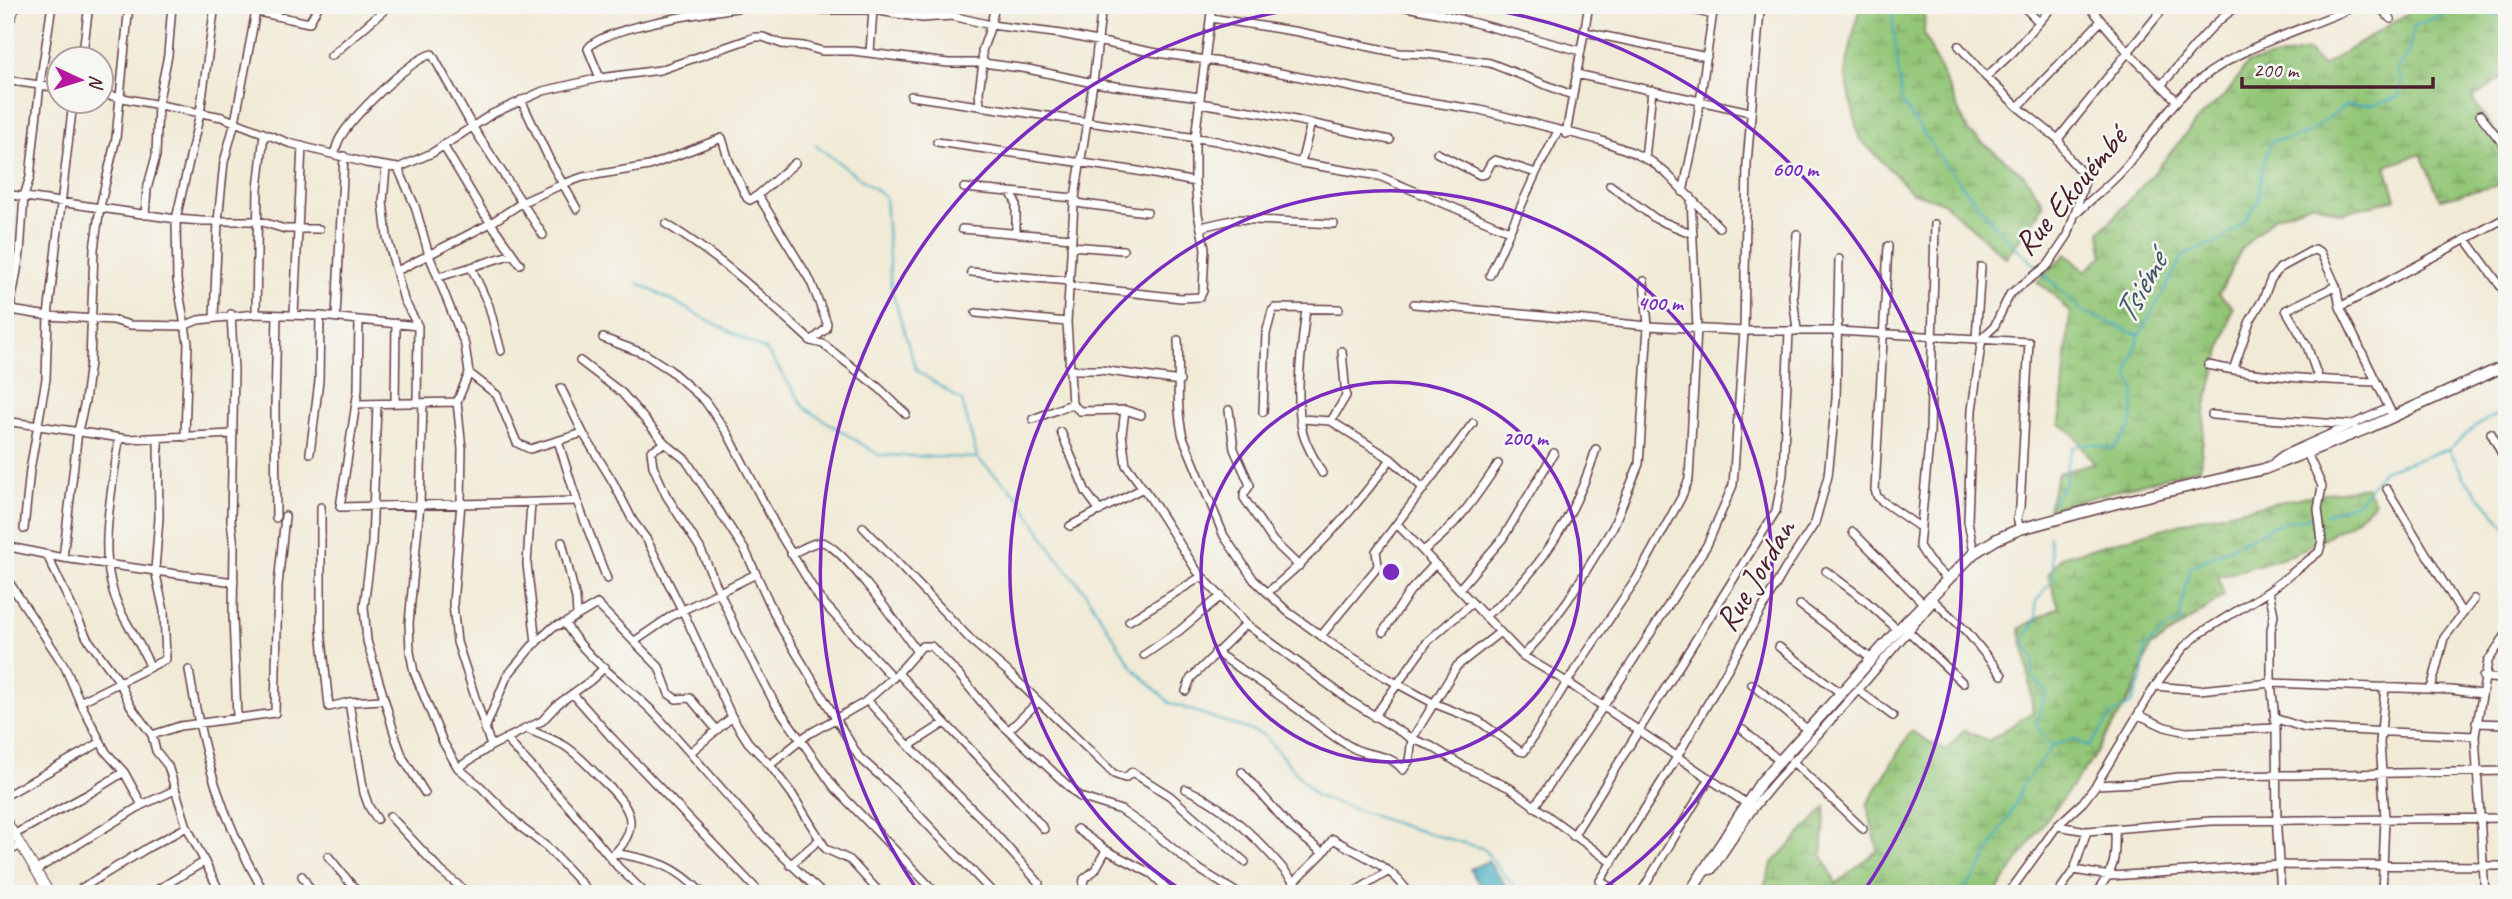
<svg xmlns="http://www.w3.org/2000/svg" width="2512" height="899" viewBox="0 0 2512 899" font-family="Caveat,sans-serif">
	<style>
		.wetland { fill: url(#wetland-marsh); stroke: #6e7251; stroke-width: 2 }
		.water { fill: #40abc0; stroke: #456576; stroke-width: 2 }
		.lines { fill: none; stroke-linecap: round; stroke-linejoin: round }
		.stream { stroke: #40abc0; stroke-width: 2 }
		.minor-casing { stroke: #633d45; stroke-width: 10 }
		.tertiary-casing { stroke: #633d45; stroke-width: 11 }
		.primary-casing { stroke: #633d45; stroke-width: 13 }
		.minor { stroke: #fff; stroke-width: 7 }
		.tertiary { stroke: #fff; stroke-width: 9 }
		.primary { stroke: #fff; stroke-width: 10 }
		.ring { fill: none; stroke: #7b2cbf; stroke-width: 3.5 }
		.labels { text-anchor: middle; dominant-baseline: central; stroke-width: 5; stroke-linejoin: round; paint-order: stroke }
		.street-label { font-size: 33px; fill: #4a1f2b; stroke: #f6f6f2 }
		.water-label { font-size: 35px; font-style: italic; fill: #465767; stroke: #f6f6f2 }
		.centre { fill: #7b2cbf; stroke: #f6f6f2; stroke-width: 3.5 }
		.ring-label { font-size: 21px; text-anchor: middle; font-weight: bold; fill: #7b2cbf; stroke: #f6f6f2; stroke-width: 5; stroke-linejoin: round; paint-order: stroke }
	</style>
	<defs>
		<pattern id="wetland-marsh" width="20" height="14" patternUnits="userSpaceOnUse" patternTransform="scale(1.75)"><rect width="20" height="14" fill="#93c677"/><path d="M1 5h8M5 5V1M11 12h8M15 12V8" fill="none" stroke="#7aa062"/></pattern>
	</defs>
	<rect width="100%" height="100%" fill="#f6f6f2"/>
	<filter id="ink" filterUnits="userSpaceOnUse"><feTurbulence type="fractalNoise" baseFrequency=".0143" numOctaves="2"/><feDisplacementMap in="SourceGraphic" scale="14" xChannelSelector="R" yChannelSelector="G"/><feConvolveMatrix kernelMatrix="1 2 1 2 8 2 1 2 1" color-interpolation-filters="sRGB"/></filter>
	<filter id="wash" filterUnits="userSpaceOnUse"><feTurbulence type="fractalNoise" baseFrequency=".00686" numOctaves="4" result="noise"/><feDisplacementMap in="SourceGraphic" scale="28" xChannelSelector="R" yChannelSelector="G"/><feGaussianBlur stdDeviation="1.57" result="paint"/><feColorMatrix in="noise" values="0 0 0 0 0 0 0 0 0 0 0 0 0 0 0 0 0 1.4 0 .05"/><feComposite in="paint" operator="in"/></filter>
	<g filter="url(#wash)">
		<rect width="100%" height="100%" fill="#f1ead6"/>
		<path class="wetland" d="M1860 5H1925L1924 34 1968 131 2024 175 2044 204 2006 258 1943 202 1913 193 1859 138 1845 72Z
			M2421 5H2507V74L2472 99 2507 148V183L2440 199 2421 154 2386 166 2396 199 2341 213 2313 203 2274 217 2242 248 2219 294 2233 307 2206 405 2200 468 2048 509 2058 473 2094 464 2074 434 2060 424 2070 313 2053 294 2037 282 2066 254 2085 271 2103 256 2100 232 2153 174 2198 119 2228 92 2248 63 2308 51 2322 66Z
			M2366 487 2375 502 2350 524 2294 554 2218 577 2224 596 2150 648 2133 693 2087 767 2045 821 1995 894H1761L1773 863 1826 807 1822 854 1836 884 1878 850 1867 805 1911 731 1946 751 1964 730 1988 741 2033 712 2026 656 2019 629 2059 607 2048 575 2061 557 2197 519 2303 497Z"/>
		<path class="water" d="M1488 861 1512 894H1485L1470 869Z"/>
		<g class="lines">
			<path class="stream" d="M1891 5 1902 102 1942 160 2003 235 2039 269
				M815 145 885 197 891 288 916 370 962 401 977 457
				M2043 273 2083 312 2139 335
				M638 283 767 351 805 408 879 455 977 458 1017 495 1056 556 1085 592 1133 668 1170 703 1264 735 1316 796 1400 825 1484 849 1520 894
				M2449 449 2475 426 2507 409
				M2052 503 2066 481 2067 463 2073 447 2091 444 2113 449 2131 427 2135 391 2128 373 2139 336 2184 254 2217 243 2243 223 2259 201 2262 166 2272 140 2288 139 2307 134 2346 105H2375L2398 97 2402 81 2397 70 2408 53 2414 26C2429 20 2458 8 2474 10 2486 11 2495 17 2507 18
				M2325 514 2359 502 2382 471 2449 449 2467 482 2507 528
				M2052 746 2074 739 2089 747 2111 716 2131 704 2143 676 2145 648 2167 628 2181 623V604L2191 567 2277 524 2311 517
				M1956 894 1975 877 2017 801 2022 786 2052 746 2036 725 2046 691 2033 678V658L2024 639 2037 620 2035 603 2054 577 2049 536"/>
		</g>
	</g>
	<g filter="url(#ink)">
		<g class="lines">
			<defs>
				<path id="minor" d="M226 5 309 23 319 5
					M779 5 824 10H873L922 18 952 16 991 25 1062 34 1151 52 1241 65 1409 99 1480 110 1599 140 1632 152 1652 162 1667 174 1719 227
					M1102 5 1093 83 1074 204 1067 322 1072 404 1080 411 1125 410 1141 415
					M1396 5 1437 13 1581 51
					M1674 5 1713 15
					M2022 5 2039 22
					M2088 5 2127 51 2176 100
					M2377 5 2391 19
					M276 16 277 5
					M1211 18 1299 32 1399 53 1427 54 1490 63 1572 95
					M1585 32 1707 57
					M1959 46 1986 77 2018 107 2058 139 2069 158 2086 178 2068 235 2048 265 2010 294 1994 327 1982 338 1972 410 1968 521 1974 553
					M870 52 873 10
					M331 56 390 5
					M82 60 89 5
					M1576 74 1750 112
					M1986 77 2014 51 2054 5
					M600 78 588 49C598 26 736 7 765 5
					M5 80 60 88
					M2162 84C2188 57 2208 24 2240 5
					M102 94 222 117 289 143 366 163 398 168 432 153 492 114 543 91 600 78 660 70 755 37H763L782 44 804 46 822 51H853L948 63H983L1028 69 1093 83 1200 97
					M911 96 1217 141 1301 163 1379 176 1509 231
					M521 100 551 163 577 209
					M1199 103 1262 113 1390 140
					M980 106 979 92 983 63 982 51 991 25 995 5
					M2018 107 2100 22
					M2480 115 2507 149
					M1566 134 1589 5
					M2058 139 2166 5
					M937 142 1138 171 1195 182
					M443 145 483 212 520 264
					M1437 153 1480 175 1485 174 1491 163 1495 160 1536 173
					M334 154C336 149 337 143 340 138 352 117 409 60 432 54L472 126 543 235
					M1645 159 1652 90
					M1301 163 1311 123
					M386 167 383 202 387 237 404 300 418 326 417 402
					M398 168 415 206 429 255 465 345 469 373 457 402 462 449 461 502 453 604 457 642 491 746
					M1610 185 1656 219 1693 234
					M964 188 1075 198 1078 203 1083 204 1147 212
					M1683 192 1695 136 1714 5
					M1011 193 1016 203V233
					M5 194 176 219 202 221H259L285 229H319
					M758 195 795 163
					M2078 212C2095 195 2114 182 2129 163 2151 135 2170 103 2198 81 2246 43 2304 30 2358 5
					M145 215 147 189 156 156 158 104 168 55 172 5
					M1935 224 1930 433 1919 546 1929 561 1947 579
					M1201 227 1236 219 1334 224
					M962 229 1072 238
					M2466 239 2507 295
					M1071 246 1123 250
					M1888 246 1875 490 1877 496 1882 501 1921 528
					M471 267 489 306 501 351
					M397 271 491 223 523 202 563 184 583 177 649 166 722 138 729 161 747 198 750 200 758 195 811 282 827 323 826 329 811 341C763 297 722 258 666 224
					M971 272 1069 281
					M1490 275 1536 173 1558 131
					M439 277 513 254
					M1070 286 1181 298 1200 297 1203 291 1205 248 1198 214 1195 182V138L1212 5
					M1414 304 1648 326 1744 331H1837L2029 342 2020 507 2017 518 2020 529
					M2340 307 2507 217
					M5 309 48 316 113 320 130 325 184 326 198 320 256 314 320 316 418 326
					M1306 309C1302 345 1294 398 1303 434 1307 447 1315 460 1322 473
					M976 313 1067 322
					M231 314 234 370 231 520 234 547 233 616 237 717
					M256 314 258 189 264 134
					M294 315 302 146
					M336 317 344 156
					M214 318 218 221 224 162 235 122 256 11
					M359 320 358 390 340 507 577 501
					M1797 330 1793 296 1797 234
					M603 338 645 354 670 370 705 401 728 434 781 536 819 598 893 678
					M1976 338 1981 267
					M1178 340C1180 373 1175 404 1183 437L1224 536 1254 580 1288 612 1342 651 1385 677 1433 703 1479 721 1520 751 1524 752 1567 682 1637 578 1681 498 1689 479 1697 328 1691 197
					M811 341 823 344 879 388 906 414
					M580 361 622 393 665 443 686 460 746 552 780 626 859 757 889 784 994 894
					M2208 365C2263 377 2320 380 2376 382
					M1069 370H1101L1180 381
					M2233 370 2250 321 2263 299 2271 279 2280 268 2315 249 2321 253 2336 286 2340 307 2393 416
					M469 373 497 395 517 443 530 449 583 433 613 482 633 521 647 540 686 618 732 717 748 742 770 765 792 794 826 849 850 860 881 894
					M5 374 10 310 20 253 24 196 30 177 40 84 52 5
					M2319 380 2307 346 2286 310 2336 286
					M561 388 583 433
					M395 403 396 323
					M423 403 420 504 409 623 410 652 414 672 443 742 458 768 480 786 522 828 547 847 591 894
					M357 404 457 402
					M377 404 372 543 364 607 367 641 396 739 403 758 425 793
					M1125 410 1122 434 1126 465 1151 499 1197 571 1246 624 1349 700 1412 739 1431 746 1463 766 1510 788 1612 863
					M1229 410 1234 449 1250 485 1244 494V498L1273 541 1299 566
					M1263 412 1266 334 1272 311 1275 308 1339 309
					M2212 415 2354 425
					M1033 419 1072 404
					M1301 419 1331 421 1391 459 1424 489
					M5 421 128 439 233 434
					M1331 421 1346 396 1342 351
					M1061 432 1086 492 1100 511
					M2491 433 2507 464
					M185 437 188 343 177 280 176 219 200 113 215 5
					M119 439C112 496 94 559 122 614 131 631 142 647 150 666
					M558 441 577 501 607 579
					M665 443 651 451 653 466 666 495 700 548 738 634 774 702 834 787 937 894
					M310 453 319 381 320 316
					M2275 461 2283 455 2389 408
					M2387 489 2462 613
					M531 503 527 564 536 643
					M321 507V629L329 707 349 702 382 700
					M276 518 275 407 277 315
					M1397 524 1523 656 1567 682 1747 804
					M1070 526 1143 488
					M863 527 972 641 1007 671 1114 774 1125 778 1132 772 1170 796 1245 862
					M24 529 30 470 46 379 48 316 73 102
					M1853 532 1923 603
					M562 542 576 599 577 615
					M5 546 63 558 234 582
					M1423 551C1455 528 1476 497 1498 464
					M791 554C799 551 812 542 821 542 840 542 905 634 917 652
					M47 555 87 638 119 681 130 705 152 735 156 751 168 766 187 827 221 894
					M63 558 78 431 85 401 90 362 94 249 100 207 116 138 129 5
					M1826 571 1866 601 1898 630
					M5 576 65 667 80 702 106 752 124 772 142 805
					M1460 588 1503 538 1554 453
					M2269 591 2274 615 2271 630V683L2276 728 2277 831 2281 894
					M1268 592C1315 554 1355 508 1391 459
					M1932 599 1967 632 2002 675
					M1800 605 1873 660
					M1485 616C1538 577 1577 512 1596 449
					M1129 621 1201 577
					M565 623C586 660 626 684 655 714 711 774 761 840 823 894
					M1905 628 1963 683
					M1383 632 1410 591 1435 564
					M1321 636 1376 569 1378 565 1376 551 1473 423
					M635 641 673 615 756 574
					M1779 647 1842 694
					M1215 652C1241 669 1267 686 1292 705 1313 720 1331 737 1355 749 1372 757 1390 753 1403 770L1409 761 1412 739 1457 666 1500 632
					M1144 655 1179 631 1221 596
					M1523 656 1542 635 1568 600 1613 527 1639 464 1648 326 1644 281
					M189 670C203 756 221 818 265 894
					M898 673C946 726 998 775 1044 829
					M2483 677 2507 680
					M1752 684 1808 730
					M2155 686 2199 690 2271 683 2451 690 2482 694
					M2431 689 2444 638 2474 599
					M1858 690 1893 716
					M1186 691 1191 678 1246 624
					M573 694 611 737 761 894
					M867 700 909 746 983 820 1039 883
					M80 702 166 659 164 611 155 570 159 518 158 438
					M349 702 364 793 369 807 377 819
					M2139 715 2165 727 2186 732 2276 728
					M1374 717 1428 641 1472 603
					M2274 718 2305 728 2475 736
					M2476 723 2507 724
					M525 728C538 734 553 739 565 746 579 755 591 769 602 780 630 806 644 826 611 857
					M485 729 507 676 532 646 553 627 565 623 597 604 659 667 669 694 676 699 690 698 716 729
					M1009 730 1038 702
					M1743 730 1781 762
					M152 735 180 726 275 713 278 585 285 516
					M506 739 568 806 618 867 646 894
					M909 746 943 724
					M691 752 732 717
					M1792 761 1863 829
					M770 765 807 735 865 702 898 673 922 646H931L960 676 993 716 1080 797 1121 810 1153 832 1194 866 1239 894
					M458 768 491 746 542 721 558 704 590 681 605 667
					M1242 772 1290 827 1323 853
					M2096 785 2136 783 2178 777 2507 771
					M1186 789C1232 809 1273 854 1303 894
					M5 796 101 742
					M1534 807 1603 707 1707 545 1733 485 1744 331 1747 163 1760 11
					M390 816 441 871 469 894
					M2057 826 2087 831 2211 821 2507 818
					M1077 829 1106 850 1152 874 1172 894
					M15 834 90 793 124 772
					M1573 836 1776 511 1783 474 1789 331
					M5 853 21 845
					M615 853C656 861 673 863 703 894
					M328 856 359 894
					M790 865 819 840
					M36 870 142 805 175 790
					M2074 870 2110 876 2280 865 2507 866
					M1702 872 1712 870 1752 810 1775 782 1858 690 1934 601
					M302 876 313 894
					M1294 882 1323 853 1333 839C1360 855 1393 866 1409 894
					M72 894 149 847 187 827
					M150 894 204 862
					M1088 894 1083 885 1084 879 1095 870 1106 850
					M1351 894 1389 871
					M1621 894 1600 881 1677 757 1785 569 1815 523 1828 476 1836 399 1839 259
					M1640 894 1710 778
					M2008 894 2057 826 2083 802 2096 785 2155 686 2184 647 2199 634 2269 591 2319 552 2322 541 2318 509 2322 486 2307 453
					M2057 894 2074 870 2087 831
					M2095 894C2115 869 2116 861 2115 829
					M2382 894 2385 818 2380 743 2385 687
					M2485 894 2475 736 2488 661 2507 633"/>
				<path id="tertiary" d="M5 31 16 5
					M5 819 50 894"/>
				<path id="primary" d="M1689 894 1761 782 1898 630 1974 553 1997 539 2020 529 2117 503 2264 469 2368 428 2507 365"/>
			</defs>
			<use href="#minor" class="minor-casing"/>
			<use href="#tertiary" class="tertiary-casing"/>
			<use href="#primary" class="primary-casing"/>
			<use href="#minor" class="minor"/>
			<use href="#tertiary" class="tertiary"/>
			<use href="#primary" class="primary"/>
		</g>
	</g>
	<g class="ring">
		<circle cx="1391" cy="572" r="190"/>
		<path d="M1186 893A381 381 0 1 1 1596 893"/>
		<path d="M918 891A571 571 0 0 1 1321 5M1461 5A571 571 0 0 1 1864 891"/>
	</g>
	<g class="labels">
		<g class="street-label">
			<text transform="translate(2070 191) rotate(-50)">Rue Ekouémbé</text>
			<text transform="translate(1755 575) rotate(-59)">Rue Jordan</text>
		</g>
		<g class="water-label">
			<text transform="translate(2140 288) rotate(-61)">Tsiémé</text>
		</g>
	</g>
	<circle cx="1391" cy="572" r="10" class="centre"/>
	<g class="ring-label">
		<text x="1795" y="176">600 m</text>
		<text x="1660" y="310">400 m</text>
		<text x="1525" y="445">200 m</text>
	</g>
	<rect width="2512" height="899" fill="none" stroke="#f6f6f2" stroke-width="28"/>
	<g transform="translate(80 80) rotate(94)"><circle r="33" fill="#f6f6f2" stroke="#b1a0a2" stroke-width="2"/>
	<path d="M0-5L12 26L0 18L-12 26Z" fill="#b5179e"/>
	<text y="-10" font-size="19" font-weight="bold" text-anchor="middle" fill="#4a1f2b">N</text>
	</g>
	<path d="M2242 77v10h191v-10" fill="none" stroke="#4a1f2b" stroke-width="3.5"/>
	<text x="2253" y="77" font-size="21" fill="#4a1f2b" stroke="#f6f6f2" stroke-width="5" paint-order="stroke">200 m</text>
</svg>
